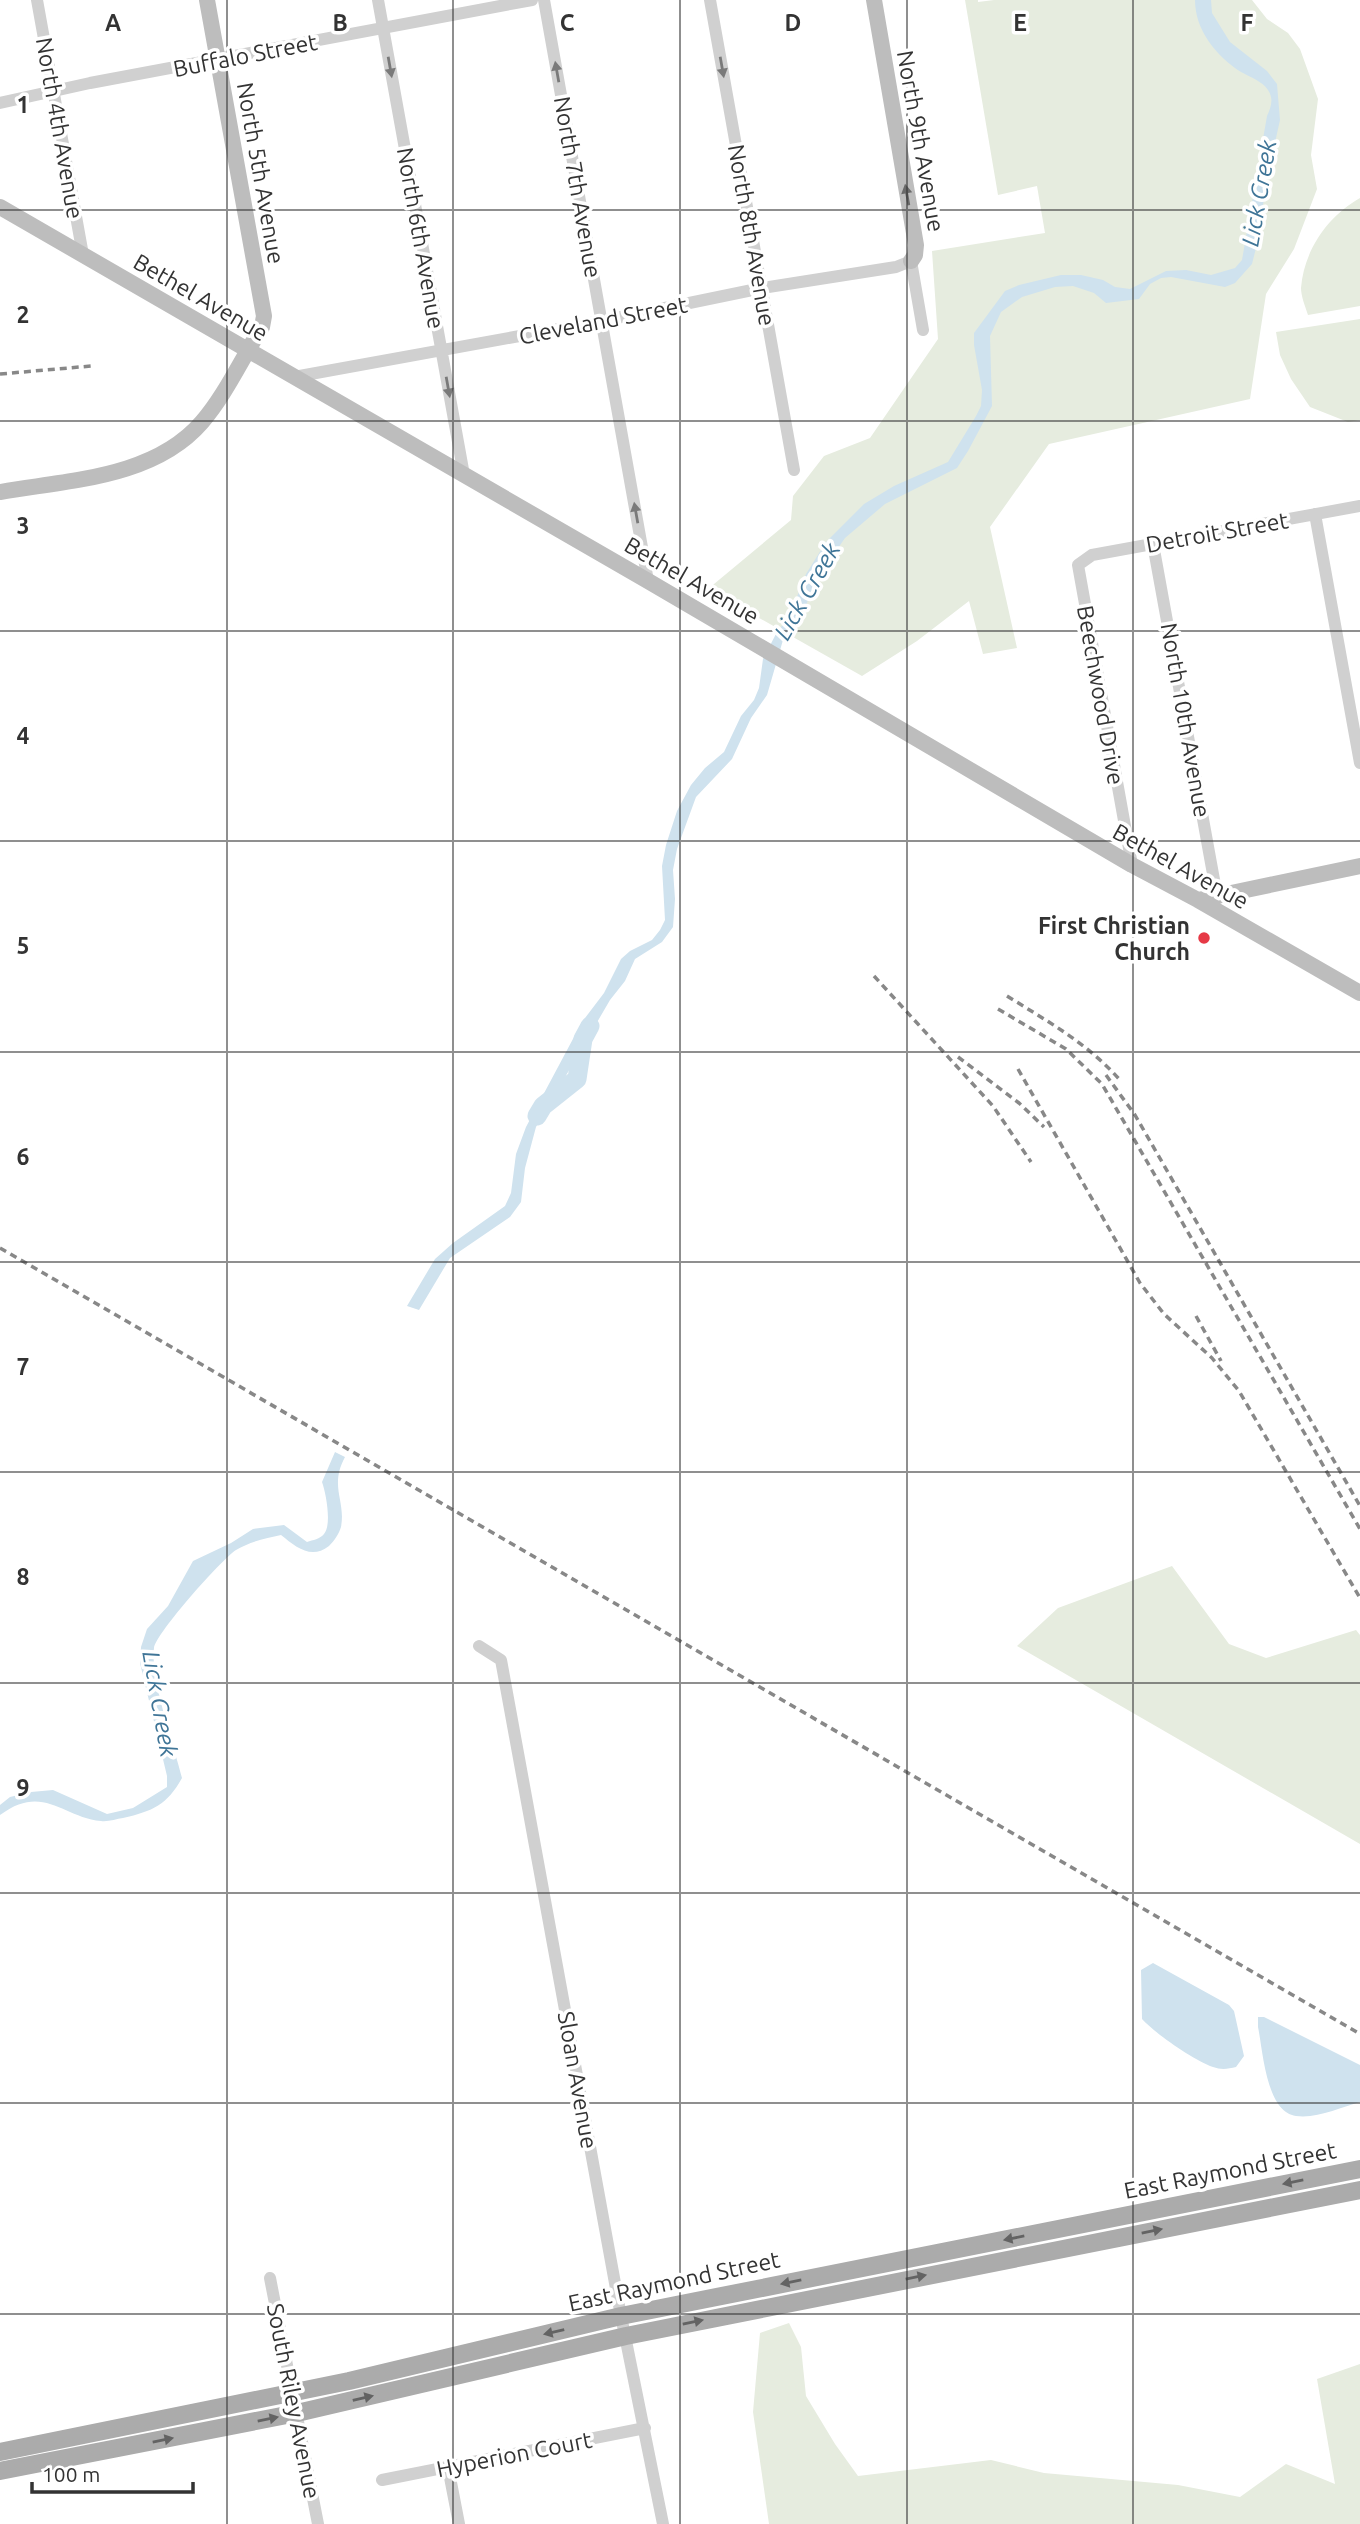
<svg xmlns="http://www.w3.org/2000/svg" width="1360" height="2524" viewBox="0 0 1360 2524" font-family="Ubuntu,sans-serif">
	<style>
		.green { fill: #e6ecdf }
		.water { fill: #cfe2ee }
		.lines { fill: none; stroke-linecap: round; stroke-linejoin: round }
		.river { stroke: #cfe2ee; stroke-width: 19 }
		.street { stroke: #d0d0d0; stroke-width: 12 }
		.secondary { stroke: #bdbdbd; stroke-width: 16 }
		.primary { stroke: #ababab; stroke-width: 18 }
		.rail { stroke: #888; stroke-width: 3.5; stroke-dasharray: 7 5; stroke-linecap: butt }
		.oneway { fill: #7a7a7a }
		.oneway2 { fill: #6a6a6a }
		.oneway3 { fill: #636363 }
		.grid { fill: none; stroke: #333; stroke-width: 2; stroke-opacity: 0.55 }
		.poi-dot { fill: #e63946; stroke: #fff; stroke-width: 2.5 }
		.labels { text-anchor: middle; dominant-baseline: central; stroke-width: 7; stroke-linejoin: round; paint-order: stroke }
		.street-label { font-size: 23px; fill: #333; stroke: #fff }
		.poi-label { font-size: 23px; font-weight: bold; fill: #333; stroke: #fff; text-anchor: end }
		.water-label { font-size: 24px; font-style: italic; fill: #3f7597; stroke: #fff }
		.grid-label { font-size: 23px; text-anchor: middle; font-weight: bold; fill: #333; stroke: #fff; stroke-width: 7; stroke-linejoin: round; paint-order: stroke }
	</style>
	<rect width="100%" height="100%" fill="#fff"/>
	<path class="green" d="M965 0H978V2L994 0H1252L1267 19 1288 33 1300 49 1318 99 1311 155 1317 189 1294 249 1266 294 1250 399 1049 444 990 527 1017 648 983 654 969 601 917 641 862 676 708 589 791 520 793 496 824 456 870 438 938 339 932 251 1045 233 1037 186 998 195Z
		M1360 198V306L1308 315C1305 306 1301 296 1301 288 1304 250 1328 216 1360 198Z
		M1360 319V420L1348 422 1310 407 1291 379 1280 355 1276 332Z
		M1172 1566 1229 1644 1266 1658 1356 1630 1360 1635V1844L1017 1646 1058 1608Z
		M789 2323 801 2347 806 2396 835 2444 858 2476 991 2460 1044 2473 1178 2485 1240 2497 1286 2464 1335 2484 1317 2379 1360 2364V2524H769L753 2412 760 2333Z"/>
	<path class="water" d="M1195 0H1211L1212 13 1230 42 1267 71 1277 84 1280 120 1268 174 1256 248 1252 264 1235 283 1225 287 1171 277 1161 278 1150 284 1139 299 1106 303 1094 293 1073 286 1055 287 1022 297 1001 312 990 336 992 406 968 451 957 468 885 504 845 538 816 580 799 623 783 640 767 695 751 718 732 759 696 797 677 849 673 870 675 899 673 927 662 942 635 959 625 981 610 1000 536 1127 525 1168 521 1202 510 1217 450 1258 419 1310 407 1306 435 1259 453 1243 505 1206 511 1193 516 1154 526 1127 582 1022 604 993 621 959 630 951 652 940 660 930 665 920 662 866 666 845 677 811 691 785 705 768 724 752 741 716 754 700 759 688 763 659 777 632 789 617 806 574 826 542 864 504 894 486 948 462 976 416 981 406 982 390 974 345V333L1005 291 1019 285 1061 275H1081L1103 280 1115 287 1130 289 1166 271 1186 270 1211 275 1235 268 1242 260 1267 116C1271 107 1274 99 1268 90 1262 81 1250 77 1241 72 1216 56 1195 30 1195 0Z
		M335 1452 345 1457C329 1487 346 1500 341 1527 339 1534 334 1541 329 1546 311 1560 296 1547 281 1535 266 1538 249 1542 236 1550 221 1560 157 1632 154 1648 150 1678 174 1746 182 1778 167 1805 153 1811 123 1818 116 1819 108 1822 101 1821 62 1817 43 1783 0 1815V1805L10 1797 31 1792 53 1790 107 1814 133 1808 167 1787V1776L140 1663 141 1647 147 1629 168 1606 193 1561 231 1543 253 1529 284 1525 307 1542C313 1540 320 1539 324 1534 332 1525 326 1493 322 1482Z
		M1153 1963 1229 2005 1234 2011 1244 2056 1236 2067C1228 2069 1221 2070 1213 2067 1193 2060 1156 2034 1142 2019L1141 1970Z
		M1258 2017H1264L1360 2065V2102C1341 2107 1317 2119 1296 2116 1266 2112 1263 2051 1258 2027Z"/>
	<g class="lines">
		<path class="river" d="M537 1116 543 1106 577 1079 583 1039 590 1026"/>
		<path class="street" d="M37 0 83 255
			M378 0 464 475
			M544 0 648 581
			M710 0 794 470
			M0 103 90 83 532 0
			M294 377 602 321 762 288 896 267 911 261 923 330
			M1315 514 1360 763
			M1153 544 1217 896
			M1132 865 1078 565 1092 555 1360 506
			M479 1646 501 1660 621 2316 663 2524
			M270 2278 318 2524
			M448 2467 459 2524
			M382 2480 645 2428"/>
		<path class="secondary" d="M874 0 916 245 915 255 911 261
			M0 207 648 581 1132 865 1198 900 1360 993
			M0 492C69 480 154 478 202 422 226 394 242 358 262 327L264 316 207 0
			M1198 900 1360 866"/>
		<path class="primary" d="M0 2452 349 2381 621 2316 1360 2169
			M0 2471 297 2413 626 2336 1360 2190"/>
		<path class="rail" d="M0 374 91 366
			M874 976 993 1106 1031 1162
			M1007 996C1047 1021 1087 1043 1119 1079
			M998 1009 1066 1049 1102 1084 1360 1529
			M958 1057 1019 1103 1044 1127
			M1018 1069 1140 1283 1164 1314 1212 1358 1239 1391 1360 1598
			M1106 1075 1135 1115 1360 1506
			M0 1248 1360 2034
			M1196 1316 1221 1361"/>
	</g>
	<defs><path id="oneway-solid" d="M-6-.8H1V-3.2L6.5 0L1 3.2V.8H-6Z" transform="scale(1.75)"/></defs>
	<g class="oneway">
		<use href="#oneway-solid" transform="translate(390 67) rotate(80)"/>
		<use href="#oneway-solid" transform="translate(722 67) rotate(80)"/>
		<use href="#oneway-solid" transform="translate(557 72) rotate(-100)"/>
		<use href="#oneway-solid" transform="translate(448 387) rotate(80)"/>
		<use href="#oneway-solid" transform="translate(636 513) rotate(-100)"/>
	</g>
	<use class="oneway2" href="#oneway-solid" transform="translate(907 195) rotate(-100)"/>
	<g class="oneway3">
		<use href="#oneway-solid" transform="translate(1293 2182) rotate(169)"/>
		<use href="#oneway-solid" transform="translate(1152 2231) rotate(-11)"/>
		<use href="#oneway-solid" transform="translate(1014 2238) rotate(169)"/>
		<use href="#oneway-solid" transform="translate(916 2277) rotate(-11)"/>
		<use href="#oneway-solid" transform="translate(791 2282) rotate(169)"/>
		<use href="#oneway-solid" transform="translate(693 2322) rotate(-12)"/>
		<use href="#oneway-solid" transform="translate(554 2332) rotate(167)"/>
		<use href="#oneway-solid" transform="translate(363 2398) rotate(-13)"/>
		<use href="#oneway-solid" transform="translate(268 2419) rotate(-11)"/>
		<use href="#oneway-solid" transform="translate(163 2440) rotate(-11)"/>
	</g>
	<path class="grid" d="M227 0V2524M453 0V2524M680 0V2524M907 0V2524M1133 0V2524M0 210H1360M0 421H1360M0 631H1360M0 841H1360M0 1052H1360M0 1262H1360M0 1472H1360M0 1683H1360M0 1893H1360M0 2103H1360M0 2314H1360"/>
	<circle class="poi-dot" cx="1204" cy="938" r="7"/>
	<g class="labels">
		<g class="street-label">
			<text transform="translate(245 55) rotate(-11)">Buffalo Street</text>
			<text transform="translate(60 128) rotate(80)">North 4th Avenue</text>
			<text transform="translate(921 141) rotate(80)">North 9th Avenue</text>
			<text transform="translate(261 173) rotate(80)">North 5th Avenue</text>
			<text transform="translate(578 187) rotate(80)">North 7th Avenue</text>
			<text transform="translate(752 235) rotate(80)">North 8th Avenue</text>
			<text transform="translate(421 238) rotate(80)">North 6th Avenue</text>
			<text transform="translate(201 297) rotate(30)">Bethel Avenue</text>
			<text transform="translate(603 320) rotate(-11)">Cleveland Street</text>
			<text transform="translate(1217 532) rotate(-10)">Detroit Street</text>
			<text transform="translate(692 580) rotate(30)">Bethel Avenue</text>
			<text transform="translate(1101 695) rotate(80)">Beechwood Drive</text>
			<text transform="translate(1186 720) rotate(80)">North 10th Avenue</text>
			<text transform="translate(1181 866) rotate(29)">Bethel Avenue</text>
			<text transform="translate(578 2080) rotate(80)">Sloan Avenue</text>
			<text transform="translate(1230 2170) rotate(-11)">East Raymond Street</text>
			<text transform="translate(674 2281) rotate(-12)">East Raymond Street</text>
			<text transform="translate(294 2401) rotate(79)">South Riley Avenue</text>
			<text transform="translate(514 2454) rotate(-11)">Hyperion Court</text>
		</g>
		<g class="poi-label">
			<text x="1190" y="925">First Christian<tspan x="1190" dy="26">Church</tspan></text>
		</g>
		<g class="water-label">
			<text transform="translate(1259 193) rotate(-80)">Lick Creek</text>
			<text transform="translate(807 591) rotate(-60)">Lick Creek</text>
			<text transform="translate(160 1704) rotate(80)">Lick Creek</text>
		</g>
	</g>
	<g class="grid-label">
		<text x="113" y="31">A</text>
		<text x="340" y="31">B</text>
		<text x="567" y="31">C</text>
		<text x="793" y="31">D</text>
		<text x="1020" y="31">E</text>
		<text x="1247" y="31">F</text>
		<text x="23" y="113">1</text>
		<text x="23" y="323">2</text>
		<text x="23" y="534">3</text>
		<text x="23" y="744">4</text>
		<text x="23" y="954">5</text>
		<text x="23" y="1165">6</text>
		<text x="23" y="1375">7</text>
		<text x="23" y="1585">8</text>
		<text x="23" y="1796">9</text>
	</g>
	<path d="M32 2482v10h161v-10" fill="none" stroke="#333333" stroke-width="3.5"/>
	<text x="42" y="2482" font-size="21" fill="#333333" stroke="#ffffff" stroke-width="5" paint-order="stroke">100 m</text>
</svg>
